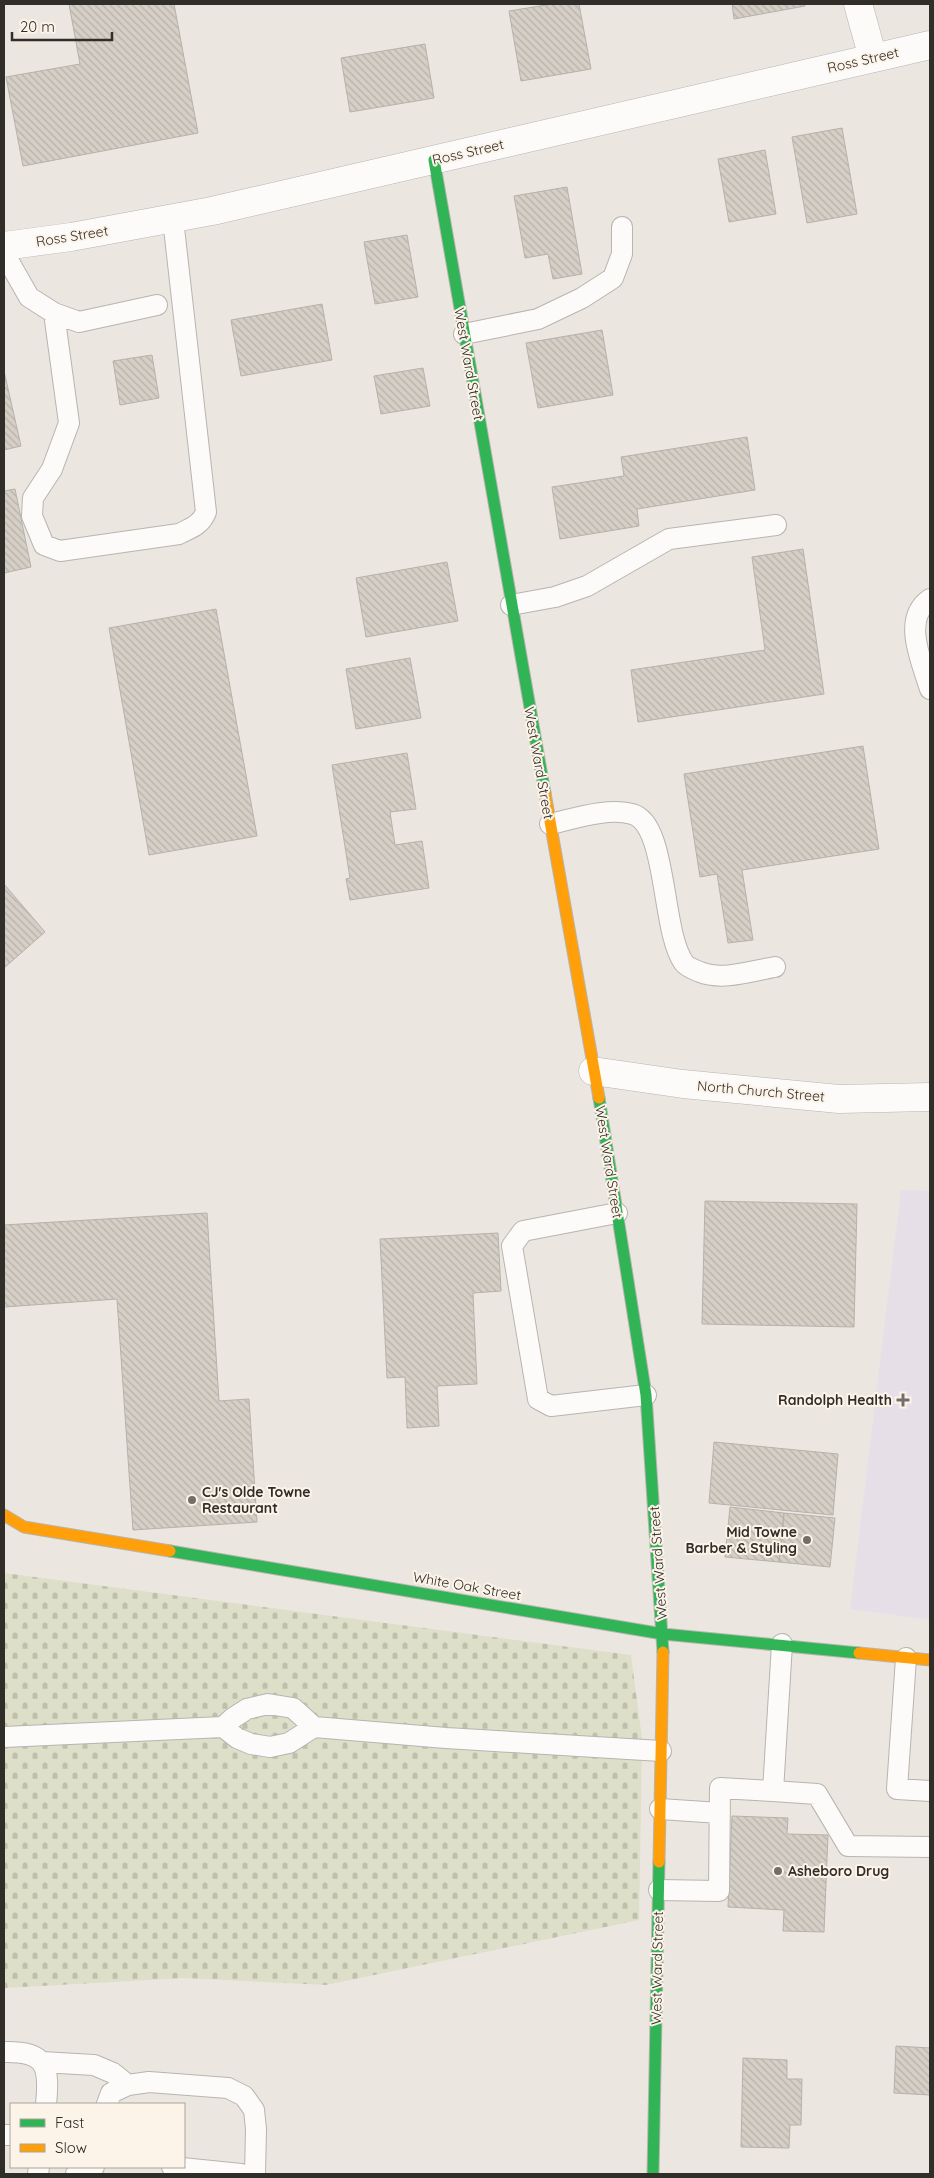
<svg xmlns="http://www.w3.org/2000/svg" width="934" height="2178" viewBox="0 0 934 2178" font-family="Quicksand,sans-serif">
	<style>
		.medical { fill: #e7dfe8 }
		.cemetery { fill: url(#cemetery-stones) }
		.building { fill: url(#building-back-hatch); stroke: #b5b1ad }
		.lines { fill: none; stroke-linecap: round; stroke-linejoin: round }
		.lane-casing { stroke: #b8b4af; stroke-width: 22 }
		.street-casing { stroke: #b8b4af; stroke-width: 29 }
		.fast-casing { stroke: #b8b4af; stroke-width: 13 }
		.slow-casing { stroke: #b8b4af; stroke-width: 13 }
		.lane { stroke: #fcfbfa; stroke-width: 20 }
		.street { stroke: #fcfbfa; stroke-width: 28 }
		.fast { stroke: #30b455; stroke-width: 11 }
		.slow { stroke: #ff9f0a; stroke-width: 11 }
		.poi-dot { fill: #726e69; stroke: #fdf4e9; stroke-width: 2 }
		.labels { text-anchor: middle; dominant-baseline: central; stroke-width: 4; stroke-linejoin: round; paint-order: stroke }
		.street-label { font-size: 14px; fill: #312d29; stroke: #fdf4e9 }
		.poi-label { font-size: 14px; font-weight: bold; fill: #312d29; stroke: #fdf4e9; text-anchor: end }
	</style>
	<defs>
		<pattern id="cemetery-stones" width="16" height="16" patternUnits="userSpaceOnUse" patternTransform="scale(1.25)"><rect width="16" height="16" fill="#dddfc8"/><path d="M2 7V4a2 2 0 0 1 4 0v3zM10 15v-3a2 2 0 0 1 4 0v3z" fill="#bec0ac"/></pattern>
		<pattern id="building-back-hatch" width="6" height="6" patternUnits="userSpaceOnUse" patternTransform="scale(1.25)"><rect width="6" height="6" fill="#d5cfc6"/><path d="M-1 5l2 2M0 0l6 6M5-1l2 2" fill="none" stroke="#b7b2aa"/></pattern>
	</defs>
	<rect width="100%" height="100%" fill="#ebe6e0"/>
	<path class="medical" d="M901 1190 930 1191V1620L850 1609Z"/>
	<path class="cemetery" d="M4 1573 631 1655 642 1739 639 1920 326 1985 184 1978 4 1988Z"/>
	<path class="building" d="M69 4H174L198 133 23 166 6 77 80 64Z
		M552 4H579L591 69 521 81 509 11Z
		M732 4H805V6L734 19Z
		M425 44 434 98 350 112 341 58Z
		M842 128 857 214 807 223 792 137Z
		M765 150 776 214 729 222 718 159Z
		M567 187 582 274 553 279 548 254 525 258 514 196Z
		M407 235 418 297 375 304 364 242Z
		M322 304 332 360 241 376 231 320Z
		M602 330 613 395 538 408 526 343Z
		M152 355 159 398 120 405 113 361Z
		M423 368 430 406 381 414 374 376Z
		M4 371 21 446 4 450Z
		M747 437 755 490 637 509 639 526 560 539 552 487 624 476 621 457Z
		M15 489 31 567 4 573V491Z
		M803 549 824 694 638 722 631 670 765 650 752 557Z
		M447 562 458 621 366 637 356 578Z
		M216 609 257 836 149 855 109 628Z
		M410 658 421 718 356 729 346 669Z
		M863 746 879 849 742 870 753 940 728 943 717 874 700 877 684 774Z
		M407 753 416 809 390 812 395 845 422 841 429 888 350 900 346 879 350 878 332 765Z
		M4 884 45 932 4 968Z
		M705 1201 857 1204 854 1327 702 1324Z
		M207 1213 219 1401 249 1399 257 1522 133 1530 117 1299 4 1307V1225Z
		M498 1233 501 1291 473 1293 477 1384 437 1386 439 1426 407 1428 405 1377 387 1378 380 1239Z
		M714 1442 838 1454 833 1515 709 1503Z
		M730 1507 784 1513 779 1562 725 1557Z
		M784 1513 835 1518 830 1567 779 1562Z
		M732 1816 788 1818 787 1834 828 1835 824 1932 783 1931 784 1910 728 1907Z
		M896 2046 930 2048V2095L894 2093Z
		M743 2058 787 2060V2079H802L801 2125H790L789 2148 741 2147Z"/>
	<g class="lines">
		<defs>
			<path id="lane" d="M4 253 29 297 54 313 79 322 157 305
				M54 313 69 423 52 469 33 498 32 516 44 545 60 551 179 534C191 528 201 525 206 512L173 219
				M464 334 538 319 582 298 613 278 622 254V227
				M930 599C901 619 922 662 930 689
				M511 605 555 597 587 586 669 539 776 525
				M550 824C573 819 609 807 632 814 668 823 661 932 684 963 687 967 695 970 700 972 723 981 751 971 775 967
				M617 1213 523 1231 512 1246 538 1399 551 1406 646 1395
				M782 1644 773 1791 817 1794 848 1846 930 1847
				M906 1658 897 1789 930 1791
				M314 1727 293 1708 268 1704 247 1709 233 1718 223 1727 237 1738 251 1744 270 1747 289 1743 314 1727 446 1738 661 1751
				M4 1737 223 1727
				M660 1809 720 1813
				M659 1890 719 1891 720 1788 773 1791
				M4 2052C46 2051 50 2066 46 2104
				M42 2062 94 2065 113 2073 128 2085
				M107 2104 111 2093 128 2085 149 2082 228 2088 244 2096 254 2110 256 2129 255 2174
				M4 2135H11
				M172 2167 241 2174
				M38 2174 39 2167
				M76 2174 83 2168 94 2167"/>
			<path id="street" d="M858 4 873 58
				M4 246 71 237 212 211 930 45
				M593 1071 683 1084 839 1099 930 1097"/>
			<path id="fast" d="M434 160 545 793
				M599 1098 646 1395 663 1652
				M170 1551 663 1634 859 1653
				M653 2174 659 1862"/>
			<path id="slow" d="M545 793 599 1098
				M4 1515 24 1527 170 1551
				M859 1653 930 1660
				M659 1862 663 1652"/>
		</defs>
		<use href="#lane" class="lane-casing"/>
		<use href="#street" class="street-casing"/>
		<use href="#fast" class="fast-casing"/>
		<use href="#slow" class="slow-casing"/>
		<use href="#lane" class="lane"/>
		<use href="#street" class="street"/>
		<use href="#fast" class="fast"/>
		<use href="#slow" class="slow"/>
	</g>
	<g class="poi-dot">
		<path d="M900.5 1392.5h5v5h5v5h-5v5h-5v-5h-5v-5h5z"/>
		<circle cx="192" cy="1500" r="5"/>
		<circle cx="807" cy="1540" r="5"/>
		<circle cx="778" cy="1871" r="5"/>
	</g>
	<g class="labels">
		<g class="street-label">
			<text transform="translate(863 60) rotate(-13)">Ross Street</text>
			<text transform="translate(468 152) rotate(-13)">Ross Street</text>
			<text transform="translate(72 236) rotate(-9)">Ross Street</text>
			<text transform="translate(469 364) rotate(80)">West Ward Street</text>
			<text transform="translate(539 763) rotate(80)">West Ward Street</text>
			<text transform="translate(761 1091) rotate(5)">North Church Street</text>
			<text transform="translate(609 1162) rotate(81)">West Ward Street</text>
			<text transform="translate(658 1563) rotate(-94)">West Ward Street</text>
			<text transform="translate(467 1586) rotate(10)">White Oak Street</text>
			<text transform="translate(657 1968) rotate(-89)">West Ward Street</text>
		</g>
		<g class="poi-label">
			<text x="892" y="1400">Randolph Health</text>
			<text x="202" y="1492" text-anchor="start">CJ's Olde Towne<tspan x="202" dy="16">Restaurant</tspan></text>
			<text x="797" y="1532">Mid Towne<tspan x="797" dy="16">Barber &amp; Styling</tspan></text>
			<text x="788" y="1871" text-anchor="start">Asheboro Drug</text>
		</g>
	</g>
	<rect width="934" height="2178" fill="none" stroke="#312d29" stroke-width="10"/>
	<rect x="10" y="2103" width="175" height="65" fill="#fdf4e9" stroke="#aba49c"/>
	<rect x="20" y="2119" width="25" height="8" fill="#30b455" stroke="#aba49c"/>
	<text x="55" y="2128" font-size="15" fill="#312d29">Fast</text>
	<rect x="20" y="2144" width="25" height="8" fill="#ff9f0a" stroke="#aba49c"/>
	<text x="55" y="2153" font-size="15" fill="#312d29">Slow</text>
	<path d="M12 32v8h100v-8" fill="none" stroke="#312d29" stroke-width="2.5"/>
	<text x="20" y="32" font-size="15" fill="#312d29" stroke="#fdf4e9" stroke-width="4" paint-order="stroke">20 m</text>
</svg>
